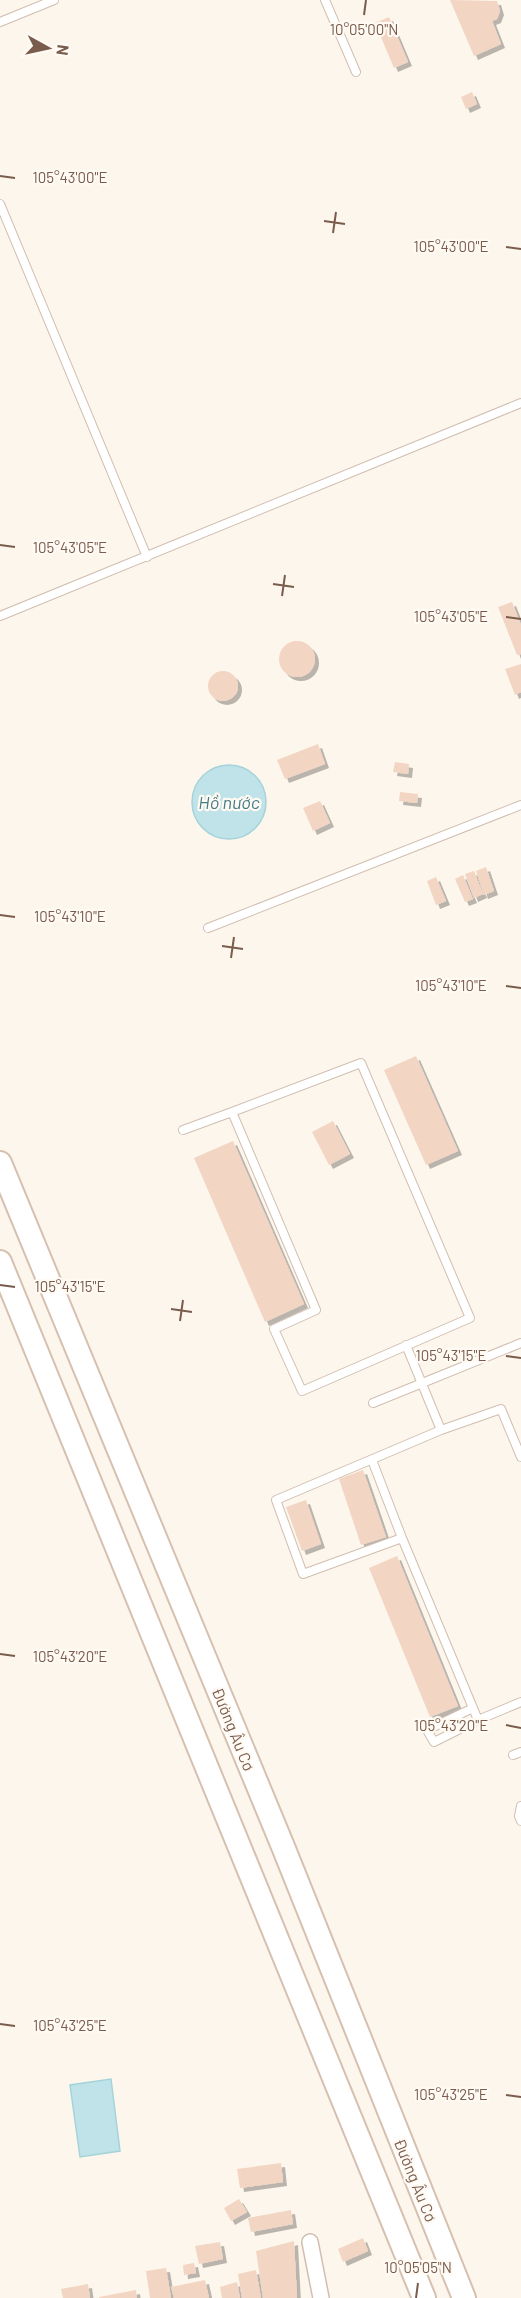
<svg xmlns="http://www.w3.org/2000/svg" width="521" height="2298" viewBox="0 0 521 2298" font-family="Barlow,sans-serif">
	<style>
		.water { fill: #bfe3e8; stroke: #a5d3da; stroke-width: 1.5 }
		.building { fill: #f3d5c3; filter: url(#shadow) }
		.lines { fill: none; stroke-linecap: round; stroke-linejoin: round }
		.lane-casing { stroke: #d1beb0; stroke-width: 10 }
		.street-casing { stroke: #d1beb0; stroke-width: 18 }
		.secondary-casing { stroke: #d6c0b0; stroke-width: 26 }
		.lane { stroke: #fff; stroke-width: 8 }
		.street { stroke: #fff; stroke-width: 15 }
		.secondary { stroke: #fff; stroke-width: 22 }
		.ticks { fill: none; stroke: #7a5c4d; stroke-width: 2 }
		.labels { text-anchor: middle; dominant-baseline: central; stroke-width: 4.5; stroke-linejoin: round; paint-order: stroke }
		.street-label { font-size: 16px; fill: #7a5c4d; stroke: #fffaf3 }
		.water-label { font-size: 18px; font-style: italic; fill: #437c86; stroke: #fffaf3 }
		.ticks-label { font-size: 15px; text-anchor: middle; fill: #7a5c4d; stroke: #fffaf3; stroke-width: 4.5; stroke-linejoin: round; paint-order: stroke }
	</style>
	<defs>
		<filter id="shadow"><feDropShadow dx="4" dy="4" stdDeviation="0" flood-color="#0004"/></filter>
	</defs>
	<rect width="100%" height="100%" fill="#fdf6ec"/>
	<path class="water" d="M192 802a37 37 0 1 1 74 0a37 37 0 1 1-74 0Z
		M111 2079 120 2151 80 2157 70 2085Z"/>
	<path class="building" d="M450 0 497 1 500 11 497 19 492 21 501 44 474 56Z
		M389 17 408 62 394 68 375 23Z
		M472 92 477 104 466 109 461 97Z
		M512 602 521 625V654L517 655 498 607Z
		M279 659a18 18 0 1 1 36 0a18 18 0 1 1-36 0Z
		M521 664V692L515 695 505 669Z
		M208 686a15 15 0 1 1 30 0a15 15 0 1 1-30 0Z
		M318 744 325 764 285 779 277 760Z
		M395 762 409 764 408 774 393 772Z
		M400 792 418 794 417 803 399 801Z
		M320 801 330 823 313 831 303 808Z
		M486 867 494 891 484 895 476 871Z
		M474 871 483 894 474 898 465 874Z
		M463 875 473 899 465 902 455 879Z
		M436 877 446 901 436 905 427 881Z
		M416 1056 458 1151 426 1165 384 1070Z
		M333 1121 350 1154 329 1165 312 1132Z
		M233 1141 304 1304 265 1322 194 1158Z
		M363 1470 386 1537 361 1545 339 1479Z
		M306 1500 321 1544 302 1551 286 1507Z
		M397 1556 458 1706 430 1717 369 1568Z
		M281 2163 283 2182 240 2188 237 2169Z
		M239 2199 247 2212 231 2221 224 2208Z
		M291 2210 293 2224 251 2232 248 2218Z
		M363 2238 368 2251 343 2262 338 2249Z
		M294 2241 297 2298H263L256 2251Z
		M220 2242 223 2259 199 2264 195 2246Z
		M194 2263 196 2273 184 2275 183 2265Z
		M166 2268 171 2298H150L146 2271Z
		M256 2270 261 2298H242L238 2274Z
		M205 2280 209 2298H174L171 2287Z
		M237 2282 240 2298H222L220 2287Z
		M88 2284 90 2298H63L61 2289Z
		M136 2290 137 2298H99V2297Z"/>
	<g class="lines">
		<defs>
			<path id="lane" d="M325 0 356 72
				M0 22 54 0
				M0 204 147 557
				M0 616 521 403
				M208 928 521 805
				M361 1063 470 1318 302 1391 274 1329 316 1310 232 1112Z
				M183 1130 232 1112
				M406 1345 441 1430 276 1500 303 1574 402 1538 478 1720 434 1742 427 1730 473 1708
				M373 1403 521 1343
				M441 1430 501 1409 521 1457
				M372 1460 402 1538
				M478 1720 521 1702
				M513 1755 521 1752
				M521 1806 519 1816 521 1821"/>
			<path id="street" d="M310 2242 321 2298"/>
			<path id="secondary" d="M0 1163 284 1849 464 2298
				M0 1262 424 2298"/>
		</defs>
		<use href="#lane" class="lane-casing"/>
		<use href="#street" class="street-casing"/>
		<use href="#secondary" class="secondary-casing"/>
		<use href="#lane" class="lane"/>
		<use href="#street" class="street"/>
		<use href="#secondary" class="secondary"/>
	</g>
	<path class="ticks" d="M364 15 366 0M0 176 15 178M324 221 345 224M333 233 336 212M506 247 521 249M0 545 15 547M273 584 294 587M282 596 285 575M506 617 521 619M0 915 15 917M222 946 243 949M231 958 234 937M506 986 521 988M0 1285 15 1287M171 1309 192 1312M180 1321 183 1300M506 1356 521 1358M0 1654 15 1656M506 1725 521 1728M0 2024 15 2026M506 2095 521 2097M416 2298 418 2283"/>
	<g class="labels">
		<g class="street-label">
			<text transform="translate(234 1729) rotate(68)">Đường Âu Cơ</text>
			<text transform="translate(416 2180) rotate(68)">Đường Âu Cơ</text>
		</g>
		<g class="water-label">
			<text x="229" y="802">Hồ nước</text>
		</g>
	</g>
	<g class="ticks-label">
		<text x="364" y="35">10°05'00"N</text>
		<text x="70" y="183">105°43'00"E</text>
		<text x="451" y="252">105°43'00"E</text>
		<text x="70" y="553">105°43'05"E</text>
		<text x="451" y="622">105°43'05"E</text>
		<text x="70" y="922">105°43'10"E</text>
		<text x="451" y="991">105°43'10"E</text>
		<text x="70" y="1292">105°43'15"E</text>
		<text x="451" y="1361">105°43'15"E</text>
		<text x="70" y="1662">105°43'20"E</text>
		<text x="451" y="1731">105°43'20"E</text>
		<text x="70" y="2031">105°43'25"E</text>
		<text x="451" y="2100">105°43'25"E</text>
		<text x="418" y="2273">10°05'05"N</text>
	</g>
	<g transform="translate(48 48) rotate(98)" stroke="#fffaf3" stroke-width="4.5" paint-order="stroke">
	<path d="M0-4.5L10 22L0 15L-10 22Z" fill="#7a5c4d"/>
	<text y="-9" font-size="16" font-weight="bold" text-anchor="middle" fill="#7a5c4d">N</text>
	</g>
</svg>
